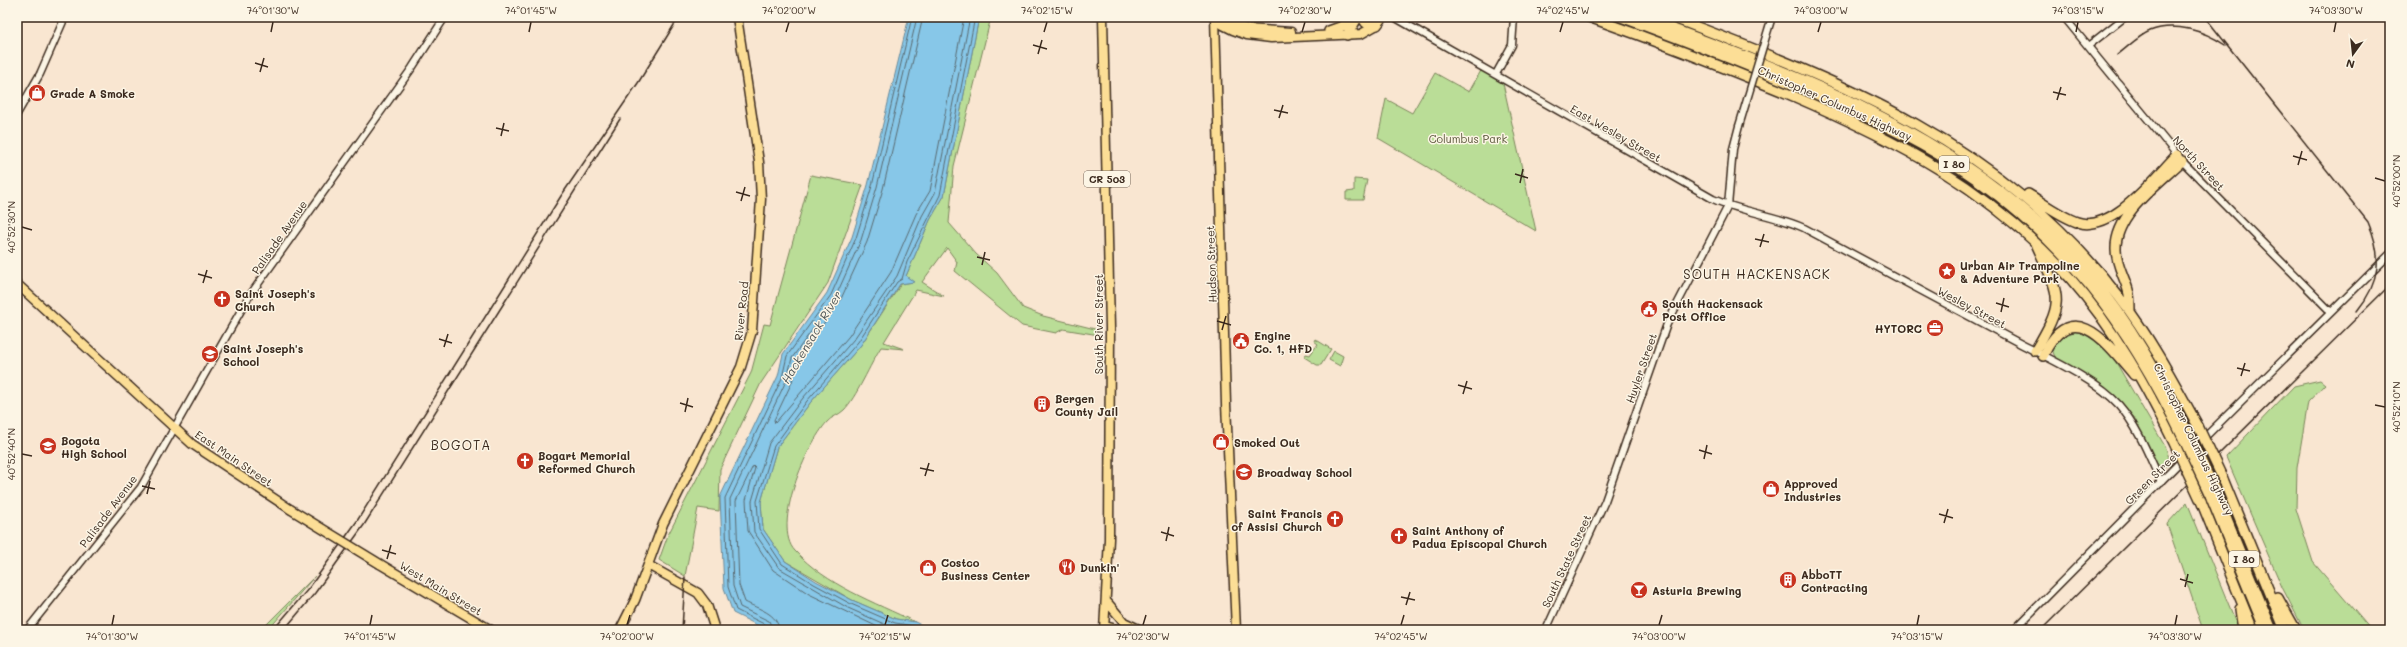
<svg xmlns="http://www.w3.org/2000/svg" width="2407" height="647" viewBox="0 0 2407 647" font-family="Mali,sans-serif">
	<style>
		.green { fill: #badd97; stroke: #7a845a }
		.water { fill: #87c7e8; stroke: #698897 }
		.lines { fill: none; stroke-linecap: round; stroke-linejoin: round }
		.shore { stroke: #59696f; stroke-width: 1 }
		.minor-casing { stroke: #3b2a1e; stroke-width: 9 }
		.major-casing { stroke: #3b2a1e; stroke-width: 11 }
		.highway-casing { stroke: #3b2a1e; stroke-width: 12 }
		.minor { stroke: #fcf5e5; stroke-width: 6 }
		.major { stroke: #fcde96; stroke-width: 8 }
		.highway { stroke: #fcde96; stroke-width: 9 }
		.rail { stroke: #3b2a1e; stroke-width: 1.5 }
		.minor-bridge-casing { stroke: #3b2a1e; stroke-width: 9; stroke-linecap: butt }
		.major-bridge-casing { stroke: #3b2a1e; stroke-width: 11; stroke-linecap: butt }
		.highway-bridge-casing { stroke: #3b2a1e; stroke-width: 12; stroke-linecap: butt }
		.minor-bridge { stroke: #fcf5e5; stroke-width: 6 }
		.major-bridge { stroke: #fcde96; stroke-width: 8 }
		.highway-bridge { stroke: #fcde96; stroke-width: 9 }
		.ticks { fill: none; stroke: #3b2a1e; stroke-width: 1.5 }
		.labels { text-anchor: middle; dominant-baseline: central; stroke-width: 3; stroke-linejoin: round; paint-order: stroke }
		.shield { fill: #fcf5e5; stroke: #75675a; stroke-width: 1 }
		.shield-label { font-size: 10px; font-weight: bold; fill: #3b2a1e }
		.poi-label { font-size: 11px; font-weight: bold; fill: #3b2a1e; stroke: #fcf5e5; text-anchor: start }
		.street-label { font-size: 11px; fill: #3b2a1e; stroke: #fcf5e5 }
		.park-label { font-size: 11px; fill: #5b573c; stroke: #fcf5e5 }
		.water-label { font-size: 12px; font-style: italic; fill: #52595b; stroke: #fcf5e5 }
		.quarter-label { font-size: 13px; letter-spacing: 1px; fill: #3b2a1e; stroke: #fcf5e5 }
		.neatline { fill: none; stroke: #3b2a1e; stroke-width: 1.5 }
		.ticks-label { font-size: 10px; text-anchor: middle; fill: #3b2a1e }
	</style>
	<rect width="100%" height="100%" fill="#f9e6d1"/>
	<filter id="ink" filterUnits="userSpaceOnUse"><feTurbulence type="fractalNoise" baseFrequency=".025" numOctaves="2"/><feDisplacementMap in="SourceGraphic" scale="8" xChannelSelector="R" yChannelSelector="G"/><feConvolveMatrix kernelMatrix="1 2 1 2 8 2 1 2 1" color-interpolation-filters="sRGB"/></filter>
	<g filter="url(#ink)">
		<path class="green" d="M979 17H991L954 166 949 223 976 254 997 273 1023 308 1043 316 1099 330V335L1063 329 1056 333 1022 326 955 271 957 262 947 248 922 282 944 296 916 290 884 342 904 349 881 347C871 363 856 398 844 410 839 415 831 417 827 422 807 444 771 526 795 551 826 585 874 602 915 622L896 619 852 600 785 561 763 529 761 502 777 447 810 403 861 345 901 284 913 282 906 276 930 220 944 196Z
			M1483 67 1502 79 1536 231 1378 138 1386 99 1412 113 1435 73 1469 92Z
			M811 175 863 185 828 283 761 383 720 469 719 511 698 508 685 576 659 560 668 535 751 373 764 324 770 325Z
			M1354 179 1367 180 1363 200H1346V192L1354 191Z
			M2076 331 2092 335 2107 347 2166 448 2171 465 2160 467 2153 458 2134 417 2101 385 2055 357 2051 347 2059 338Z
			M1315 339 1331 349 1321 365H1317L1304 357 1306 354 1310 355 1318 344 1314 341Z
			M1334 351 1343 356 1340 366 1329 360Z
			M2320 380 2325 384 2308 402 2297 468 2296 509 2313 562 2371 630H2304L2282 587 2226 457 2294 386Z
			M2187 502 2239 630H2203L2167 524Z
			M315 576 268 630H261Z"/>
		<path class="water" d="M909 17H979L944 196 930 220 906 276 914 282 900 284 861 345 810 403 777 447 761 502 763 529 785 561 816 581 852 600 896 619 915 622 931 630H767L733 613 724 588 720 497 778 376 783 354 827 293 852 237 868 185Z"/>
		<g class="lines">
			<path class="shore" d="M923 17 883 189 867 242 840 301 797 360 792 382 774 420 775 423 849 336 891 272 916 214 930 191 964 17
				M768 630 766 625 736 610 728 587 725 498 782 378 787 356 831 295 856 238 872 186 912 17
				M773 630 769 621 740 607 733 586 730 499 787 379 792 358 835 298 861 240 877 187 917 17
				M779 630C778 613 758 609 745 602L739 585 736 501 753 466 755 468 746 500 748 531 773 570 809 594 884 630
				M909 630 893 628 848 608 779 568 754 532 752 501 769 443 803 398 854 339 897 276 922 216 935 193 970 17
				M922 630 914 626 895 623 851 604 814 584 782 564 759 529 757 501 774 446 807 401 858 342 897 282 902 279 907 262 940 195 975 17"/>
			<defs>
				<path id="minor" d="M1394 17 1713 199C1742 212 1775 215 1804 228 1876 267 1949 305 2021 344 2050 359 2098 381 2119 405 2138 427 2149 456 2161 482
					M2064 17 2182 161 2331 312
					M2088 46 2125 17
					M1496 74 1512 45 1514 17
					M17 114 40 74 65 17
					M2193 449 2390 254
					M27 630 141 487 248 298 412 68 445 17
					M1546 630 1605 501 1667 324 1728 206 1733 149 1739 126
					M2014 630 2184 458"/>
				<path id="major" d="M1103 17 1110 328 1109 539 1104 630
					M1215 17 1226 404 1236 630
					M1215 17 1248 29 1291 32
					M1215 18 1223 25 1233 30 1247 35 1271 38 1361 34 1377 25
					M17 284 192 444 290 509
					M380 564 491 630
					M648 565 698 593 707 605 715 630
					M1107 602 1124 622 1141 630
					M1105 626 1120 630
					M620 630 635 600 663 524 741 367 752 331 761 199 759 162 737 17"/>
				<path id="highway" d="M1362 17 1366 23 1374 24
					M1589 17C1657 41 1724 67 1791 95 1898 141 1991 189 2070 278 2115 329 2147 387 2176 447
					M1621 17C1689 42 1756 68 1822 97 1867 117 1911 137 1952 163 2005 197 2051 239 2091 287 2129 334 2158 386 2184 440
					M1641 17C1805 77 1972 138 2089 274 2131 323 2161 378 2189 435
					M1671 17C1845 83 2002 144 2119 297 2150 337 2174 382 2198 426
					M1377 25 1383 17
					M1329 31 1343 26 1351 17
					M1347 35 1358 17
					M2028 194C2043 203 2060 216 2077 222 2112 234 2154 178 2177 155
					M2130 311C2130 304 2130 296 2128 290 2124 276 2116 264 2116 249 2115 214 2159 183 2182 161
					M2035 351C2065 300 2061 299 2037 246
					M2043 356C2072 294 2108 344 2134 375
					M2223 479 2285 630
					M2214 488 2272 630
					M2209 493 2265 630
					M2201 501 2253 630
					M2278 598 2296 630
					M2240 609 2243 630"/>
			</defs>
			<use href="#minor" class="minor-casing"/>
			<use href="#major" class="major-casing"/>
			<use href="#highway" class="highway-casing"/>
			<use href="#minor" class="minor"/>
			<use href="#major" class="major"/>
			<use href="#highway" class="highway"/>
			<path class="rail" d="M2205 17 2368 222C2383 256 2380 283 2357 311
				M2117 55C2128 47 2138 36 2150 31 2174 21 2205 31 2225 45
				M273 630 309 588 357 521 561 196 638 83 679 17
				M284 630 315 593 364 525 620 119
				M682 630 685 577
				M2041 630 2390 285"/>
			<defs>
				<path id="minor-bridge" d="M1739 126 1771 20"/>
				<path id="major-bridge" d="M290 509 380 564"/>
				<path id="highway-bridge" d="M2198 426 2223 479
					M2189 435 2214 488
					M2184 440 2209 493
					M2176 447 2201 501"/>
			</defs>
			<use href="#minor-bridge" class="minor-bridge-casing"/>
			<use href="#major-bridge" class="major-bridge-casing"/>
			<use href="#highway-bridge" class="highway-bridge-casing"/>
			<use href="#minor-bridge" class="minor-bridge"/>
			<use href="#major-bridge" class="major-bridge"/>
			<use href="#highway-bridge" class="highway-bridge"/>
		</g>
	</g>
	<path class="ticks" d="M271 32 273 22M529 32 531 22M786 32 789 22M1044 32 1047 22M1302 32 1305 22M1560 32 1563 22M1818 32 1821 22M2076 32 2078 22M2334 32 2336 22M1033 45 1047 49M1038 54 1042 40M255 63 268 67M260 72 264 58M2053 92 2066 95M2057 100 2061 87M1274 110 1288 113M1279 118 1283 105M496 128 509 131M501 136 504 123M2293 156 2307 160M2298 165 2302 151M1515 174 1528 178M2375 178 2385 181M1520 183 1523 169M736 192 750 196M741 201 745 187M22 227 32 230M1755 239 1769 242M1760 247 1764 234M977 257 990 260M982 265 985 252M198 274 212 278M203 283 207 270M1996 303 2009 307M2001 312 2004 298M1217 321 1231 325M1222 330 1226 316M439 339 452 343M444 347 448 334M2237 368 2250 371M2241 376 2245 363M1458 385 1472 389M1463 394 1467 381M680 403 693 407M2375 405 2385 407M685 412 688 398M1699 450 1712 454M22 454 32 456M1704 459 1707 445M920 468 934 471M925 476 929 463M142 486 155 489M147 494 150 481M1939 514 1953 518M1944 523 1948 509M1161 532 1174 536M1166 541 1169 527M382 550 396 554M387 559 391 545M2180 579 2193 583M2185 587 2188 574M1401 597 1415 600M1406 605 1410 592M112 625 114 615M370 625 372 615M627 625 630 615M885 625 888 615M1143 625 1146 615M1401 625 1404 615M1659 625 1662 615M1917 625 1919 615M2175 625 2177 615"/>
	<defs>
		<symbol id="shop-disc" viewBox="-11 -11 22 22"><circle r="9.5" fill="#c8321e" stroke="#fcf5e5"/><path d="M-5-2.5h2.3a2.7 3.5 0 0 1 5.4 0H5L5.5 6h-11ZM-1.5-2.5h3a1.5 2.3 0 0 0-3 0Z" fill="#fff"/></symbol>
		<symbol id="sight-disc" viewBox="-11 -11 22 22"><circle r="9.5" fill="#c8321e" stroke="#fcf5e5"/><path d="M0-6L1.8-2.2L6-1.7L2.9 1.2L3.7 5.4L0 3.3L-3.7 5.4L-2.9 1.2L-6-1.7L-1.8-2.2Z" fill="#fff"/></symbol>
		<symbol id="church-disc" viewBox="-11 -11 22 22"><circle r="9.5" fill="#c8321e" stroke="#fcf5e5"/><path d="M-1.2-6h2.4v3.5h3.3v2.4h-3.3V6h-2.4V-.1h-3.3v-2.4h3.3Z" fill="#fff"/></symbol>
		<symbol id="civic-disc" viewBox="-11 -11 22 22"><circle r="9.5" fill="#c8321e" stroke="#fcf5e5"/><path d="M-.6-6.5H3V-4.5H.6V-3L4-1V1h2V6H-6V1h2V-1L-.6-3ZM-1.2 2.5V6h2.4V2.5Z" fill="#fff"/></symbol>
		<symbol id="office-disc" viewBox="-11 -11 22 22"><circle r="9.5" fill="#c8321e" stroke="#fcf5e5"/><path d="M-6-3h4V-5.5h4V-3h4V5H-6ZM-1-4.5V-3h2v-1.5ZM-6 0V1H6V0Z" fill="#fff"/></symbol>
		<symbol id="school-disc" viewBox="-11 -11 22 22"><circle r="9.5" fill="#c8321e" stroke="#fcf5e5"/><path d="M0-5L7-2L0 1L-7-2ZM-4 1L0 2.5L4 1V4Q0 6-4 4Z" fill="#fff"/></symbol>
		<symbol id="building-disc" viewBox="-11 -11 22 22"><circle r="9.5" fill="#c8321e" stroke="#fcf5e5"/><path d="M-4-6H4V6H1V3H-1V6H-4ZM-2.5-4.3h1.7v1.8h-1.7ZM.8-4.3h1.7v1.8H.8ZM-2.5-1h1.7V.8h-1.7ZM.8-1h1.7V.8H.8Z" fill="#fff"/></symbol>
		<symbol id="restaurant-disc" viewBox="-11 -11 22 22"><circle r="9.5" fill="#c8321e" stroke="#fcf5e5"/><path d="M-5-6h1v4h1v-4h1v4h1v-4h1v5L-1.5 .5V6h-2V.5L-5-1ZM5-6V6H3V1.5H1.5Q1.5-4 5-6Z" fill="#fff"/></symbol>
		<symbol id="bar-disc" viewBox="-11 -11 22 22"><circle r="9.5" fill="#c8321e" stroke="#fcf5e5"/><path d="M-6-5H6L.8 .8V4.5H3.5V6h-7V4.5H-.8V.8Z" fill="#fff"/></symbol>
	</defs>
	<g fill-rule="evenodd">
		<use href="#shop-disc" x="27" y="83" width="20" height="20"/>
		<use href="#sight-disc" x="1937" y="261" width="20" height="20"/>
		<use href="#church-disc" x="212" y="289" width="20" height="20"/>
		<use href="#civic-disc" x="1639" y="299" width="20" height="20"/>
		<use href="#office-disc" x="1925" y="318" width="20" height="20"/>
		<use href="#civic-disc" x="1231" y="331" width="20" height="20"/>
		<use href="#school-disc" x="200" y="344" width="20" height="20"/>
		<use href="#building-disc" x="1032" y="394" width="20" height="20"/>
		<use href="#shop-disc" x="1211" y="432" width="20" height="20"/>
		<use href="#school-disc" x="38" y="436" width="20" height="20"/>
		<use href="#church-disc" x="515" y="451" width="20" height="20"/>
		<use href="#school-disc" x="1234" y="462" width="20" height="20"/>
		<use href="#shop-disc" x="1761" y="479" width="20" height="20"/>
		<use href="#church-disc" x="1325" y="509" width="20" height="20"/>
		<use href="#church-disc" x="1389" y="526" width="20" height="20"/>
		<use href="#restaurant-disc" x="1057" y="557" width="20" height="20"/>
		<use href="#shop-disc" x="918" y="558" width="20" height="20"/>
		<use href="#building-disc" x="1778" y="570" width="20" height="20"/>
		<use href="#bar-disc" x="1629" y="580" width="20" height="20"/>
	</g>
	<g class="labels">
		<g class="shield">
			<rect x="1939" y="156" width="30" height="16" rx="3"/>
			<rect x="1084" y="171" width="46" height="16" rx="3"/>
			<rect x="2229" y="551" width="30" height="16" rx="3"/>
		</g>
		<g class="shield-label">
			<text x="1954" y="164">I 80</text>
			<text x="1107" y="179">CR 503</text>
			<text x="2244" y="559">I 80</text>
		</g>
		<g class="poi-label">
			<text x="50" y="93">Grade A Smoke</text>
			<text x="1960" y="265">Urban Air Trampoline<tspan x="1960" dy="13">&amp; Adventure Park</tspan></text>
			<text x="235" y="293">Saint Joseph's<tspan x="235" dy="13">Church</tspan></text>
			<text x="1662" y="303">South Hackensack<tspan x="1662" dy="13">Post Office</tspan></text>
			<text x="1922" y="328" text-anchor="end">HYTORC</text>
			<text x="1254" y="335">Engine<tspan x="1254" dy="13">Co. 1, HFD</tspan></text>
			<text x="223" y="348">Saint Joseph's<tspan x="223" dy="13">School</tspan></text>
			<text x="1055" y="398">Bergen<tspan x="1055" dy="13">County Jail</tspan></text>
			<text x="61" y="440">Bogota<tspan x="61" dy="13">High School</tspan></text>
			<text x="1234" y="442">Smoked Out</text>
			<text x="538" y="455">Bogart Memorial<tspan x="538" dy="13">Reformed Church</tspan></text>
			<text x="1257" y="472">Broadway School</text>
			<text x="1784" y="483">Approved<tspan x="1784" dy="13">Industries</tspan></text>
			<text x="1322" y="513" text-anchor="end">Saint Francis<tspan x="1322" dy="13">of Assisi Church</tspan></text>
			<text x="1412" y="530">Saint Anthony of<tspan x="1412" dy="13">Padua Episcopal Church</tspan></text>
			<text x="941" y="562">Costco<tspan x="941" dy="13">Business Center</tspan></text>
			<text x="1080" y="567">Dunkin'</text>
			<text x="1801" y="574">AbboTT<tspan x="1801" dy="13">Contracting</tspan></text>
			<text x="1652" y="590">Asturia Brewing</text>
		</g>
		<g class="street-label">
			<text transform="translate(1835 103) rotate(24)">Christopher Columbus Highway</text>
			<text transform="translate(1616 133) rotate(30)">East Wesley Street</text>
			<text transform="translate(2199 163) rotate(47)">North Street</text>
			<text transform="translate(279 237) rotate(-55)">Palisade Avenue</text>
			<text transform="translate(1211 264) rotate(-92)">Hudson Street</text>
			<text transform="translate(1972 307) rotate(28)">Wesley Street</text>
			<text transform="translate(741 311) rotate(-84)">River Road</text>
			<text transform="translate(1098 324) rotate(-90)">South River Street</text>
			<text transform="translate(1641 368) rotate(-71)">Huyler Street</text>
			<text transform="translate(2194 439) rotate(64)">Christopher Columbus Highway</text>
			<text transform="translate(234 458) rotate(34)">East Main Street</text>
			<text transform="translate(2152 477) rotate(-45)">Green Street</text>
			<text transform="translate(108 511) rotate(-53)">Palisade Avenue</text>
			<text transform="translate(1566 561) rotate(-65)">South State Street</text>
			<text transform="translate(441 588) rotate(31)">West Main Street</text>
		</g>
		<g class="park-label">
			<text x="1468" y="138">Columbus Park</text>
		</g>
		<g class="water-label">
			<text transform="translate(811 337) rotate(-59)">Hackensack River</text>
		</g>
		<g class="quarter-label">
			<text x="1757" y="273">SOUTH HACKENSACK</text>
			<text x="461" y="444">BOGOTA</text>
		</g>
	</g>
	<rect width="2407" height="647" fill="none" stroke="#fcf5e5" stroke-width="44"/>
	<g transform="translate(2353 54) rotate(195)" stroke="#fcf5e5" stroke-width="3" paint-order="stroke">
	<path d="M0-3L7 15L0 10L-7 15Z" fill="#3b2a1e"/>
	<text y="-6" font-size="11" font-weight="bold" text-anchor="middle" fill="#3b2a1e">N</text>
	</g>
	<rect x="22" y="22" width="2363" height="603" class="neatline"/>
	<g class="ticks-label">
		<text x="273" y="14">74°01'30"W</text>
		<text x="531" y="14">74°01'45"W</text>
		<text x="789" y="14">74°02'00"W</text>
		<text x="1047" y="14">74°02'15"W</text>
		<text x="1305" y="14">74°02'30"W</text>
		<text x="1563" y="14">74°02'45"W</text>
		<text x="1821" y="14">74°03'00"W</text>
		<text x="2078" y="14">74°03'15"W</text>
		<text x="2336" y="14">74°03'30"W</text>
		<text transform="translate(2396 181) rotate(-90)" y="4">40°52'00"N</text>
		<text transform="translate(11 227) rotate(-90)" y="4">40°52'30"N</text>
		<text transform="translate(2396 407) rotate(-90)" y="4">40°52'10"N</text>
		<text transform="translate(11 454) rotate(-90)" y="4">40°52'40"N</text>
		<text x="112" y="640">74°01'30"W</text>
		<text x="370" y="640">74°01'45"W</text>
		<text x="627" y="640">74°02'00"W</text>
		<text x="885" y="640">74°02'15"W</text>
		<text x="1143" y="640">74°02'30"W</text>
		<text x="1401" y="640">74°02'45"W</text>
		<text x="1659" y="640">74°03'00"W</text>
		<text x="1917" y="640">74°03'15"W</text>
		<text x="2175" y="640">74°03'30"W</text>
	</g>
</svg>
